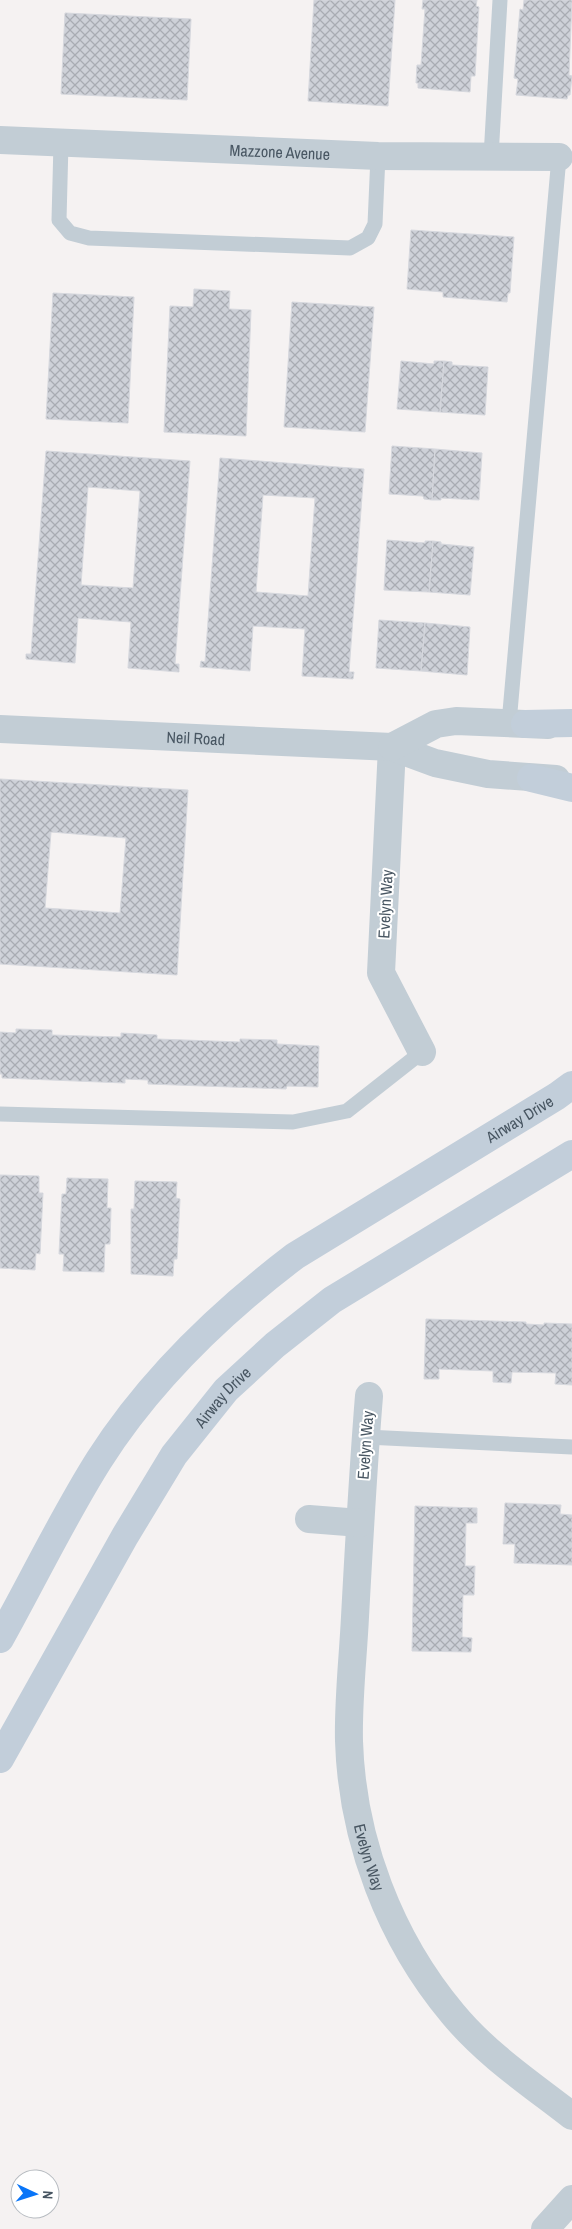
<svg xmlns="http://www.w3.org/2000/svg" width="572" height="2229" viewBox="0 0 572 2229" font-family="'Archivo Narrow',sans-serif">
	<style>
		.building { fill: url(#building-cross-hatch); stroke: #d6d8de; fill-rule: evenodd }
		.lines { fill: none; stroke-linecap: round; stroke-linejoin: round }
		.service { stroke: #c2cdd5; stroke-width: 15 }
		.minor { stroke: #c2cdd5; stroke-width: 28 }
		.tertiary { stroke: #c2cdd5; stroke-width: 28 }
		.secondary { stroke: #c2ceda; stroke-width: 28 }
		.labels { text-anchor: middle; dominant-baseline: central; stroke-width: 4; stroke-linejoin: round; paint-order: stroke }
		.street-label { font-size: 16px; fill: #485662; stroke: #fff }
	</style>
	<defs>
		<pattern id="building-cross-hatch" width="8" height="8" patternUnits="userSpaceOnUse" patternTransform="scale(1.25)"><rect width="8" height="8" fill="#ced1d8"/><path d="M0 0l8 8M0 8l8-8" fill="none" stroke="#a9acb3"/></pattern>
	</defs>
	<rect width="100%" height="100%" fill="#f5f2f2"/>
	<path class="building" d="M314 0H395L388 106 308 101Z
		M423 0H477L476 6 479 7 475 76H471L470 92 418 88V83H416L417 65H421L425 9H422Z
		M524 0H572L569 75 572 76 570 95H568L567 99 516 95 518 79 514 78 520 9 523 10Z
		M65 13 191 19 187 100 61 94Z
		M411 230 514 237 510 293H508L507 302 443 297V292L407 289Z
		M194 289 230 291 229 309 251 310 246 436 164 432 170 306 193 307Z
		M53 293 134 297 128 423 46 419Z
		M292 302 374 307 365 432 284 427Z
		M401 361 434 364V361H444L440 412 397 409Z
		M444 361 452 362V365L488 367 485 415 440 412Z
		M392 446 435 449 432 500 424 499 423 496 389 494Z
		M435 449 482 453 479 500 441 498V500H432Z
		M46 451 190 461 175 664H179V672L128 668 131 622 78 618 75 663 26 659V654H31ZM88 487 140 491 133 588 81 585Z
		M220 458 364 469 349 672H354L353 679 302 676 305 629 253 626 250 671 200 667 201 661 205 662ZM263 495 315 498 308 596 256 592Z
		M387 540 425 543V541H433L429 592 384 590Z
		M433 541 441 542V544L474 547 470 595 429 592Z
		M379 620 425 623 421 671 376 668Z
		M425 623 470 627 467 675 421 671Z
		M0 779 188 790 177 975 0 964ZM51 832 126 838 120 913 45 908Z
		M16 1029 52 1030V1035L121 1037V1033L157 1035V1039L240 1042V1039L277 1040V1044L319 1046 318 1087 287 1086 286 1089 148 1084V1080L125 1079V1083L2 1078V1074H0V1032L16 1033Z
		M0 1175 39 1176V1193H43L40 1254 36 1253 35 1270 0 1268Z
		M67 1178 108 1179 107 1208H111L110 1244H105L104 1272 63 1271 64 1254H59L62 1194H66Z
		M135 1181 177 1182 176 1198 180 1199 177 1259H174L173 1276 131 1274V1209H134Z
		M426 1319 526 1322V1324L544 1325V1323L572 1324V1385L555 1384 556 1373 512 1372 511 1383 493 1382V1371L439 1369V1379H424Z
		M505 1503 561 1505 560 1514 572 1515V1565L514 1563 515 1544H503Z
		M415 1506 477 1508V1523H466L465 1566H475L474 1595H463L462 1637 472 1638 471 1652 412 1651Z"/>
	<g class="lines">
		<path class="service" d="M61 143 59 220 70 233 89 238 350 248 368 238 375 224 378 156
			M491 157 500 0
			M509 723 559 157H564
			M0 1114 293 1122 347 1111 422 1052
			M366 1437 572 1447"/>
		<g class="minor">
			<path id="s1" d="M0 140 378 156 559 157"/>
			<path d="M392 747 381 973 422 1052"/>
			<path id="s2" d="M369 1396C363 1470 359 1543 355 1617 353 1658 348 1700 349 1741 352 1840 390 1939 453 2014 487 2055 531 2084 572 2116"/>
			<path d="M309 1519 360 1523"/>
			<path d="M545 2229 572 2199"/>
		</g>
		<g class="tertiary">
			<path id="s3" d="M0 729 392 747 435 763 488 774 556 779"/>
			<path d="M392 747 436 724 456 721 548 725"/>
		</g>
		<g class="secondary">
			<path d="M525 724 572 723"/>
			<path d="M531 778 572 788"/>
			<path id="s4" d="M0 1639C33 1580 63 1517 99 1460 150 1380 220 1313 295 1256L557 1096 572 1085"/>
			<path id="s5" d="M0 1759 125 1536 174 1455 226 1390 275 1345 332 1300 572 1154"/>
		</g>
	</g>
	<g class="labels">
		<g class="street-label">
			<text stroke="none"><textPath href="#s1" startOffset="280">Mazzone Avenue</textPath></text>
			<text stroke="none"><textPath href="#s3" startOffset="196">Neil Road</textPath></text>
			<text transform="translate(385 904) rotate(-87)">Evelyn Way</text>
			<text stroke="none"><textPath href="#s4" startOffset="752">Airway Drive</textPath></text>
			<text stroke="none"><textPath href="#s5" startOffset="426">Airway Drive</textPath></text>
			<text transform="translate(365 1445) rotate(-86)">Evelyn Way</text>
			<text stroke="none"><textPath href="#s2" startOffset="464">Evelyn Way</textPath></text>
		</g>
	</g>
	<g transform="translate(35 2194) rotate(94)"><circle r="24" fill="#ffffff" stroke="#b6bbc0"/>
	<path d="M0-4L9 19L0 12L-9 19Z" fill="#0975f8"/>
	<text y="-8" font-size="14" font-weight="bold" text-anchor="middle" fill="#485662">N</text>
	</g>
</svg>
